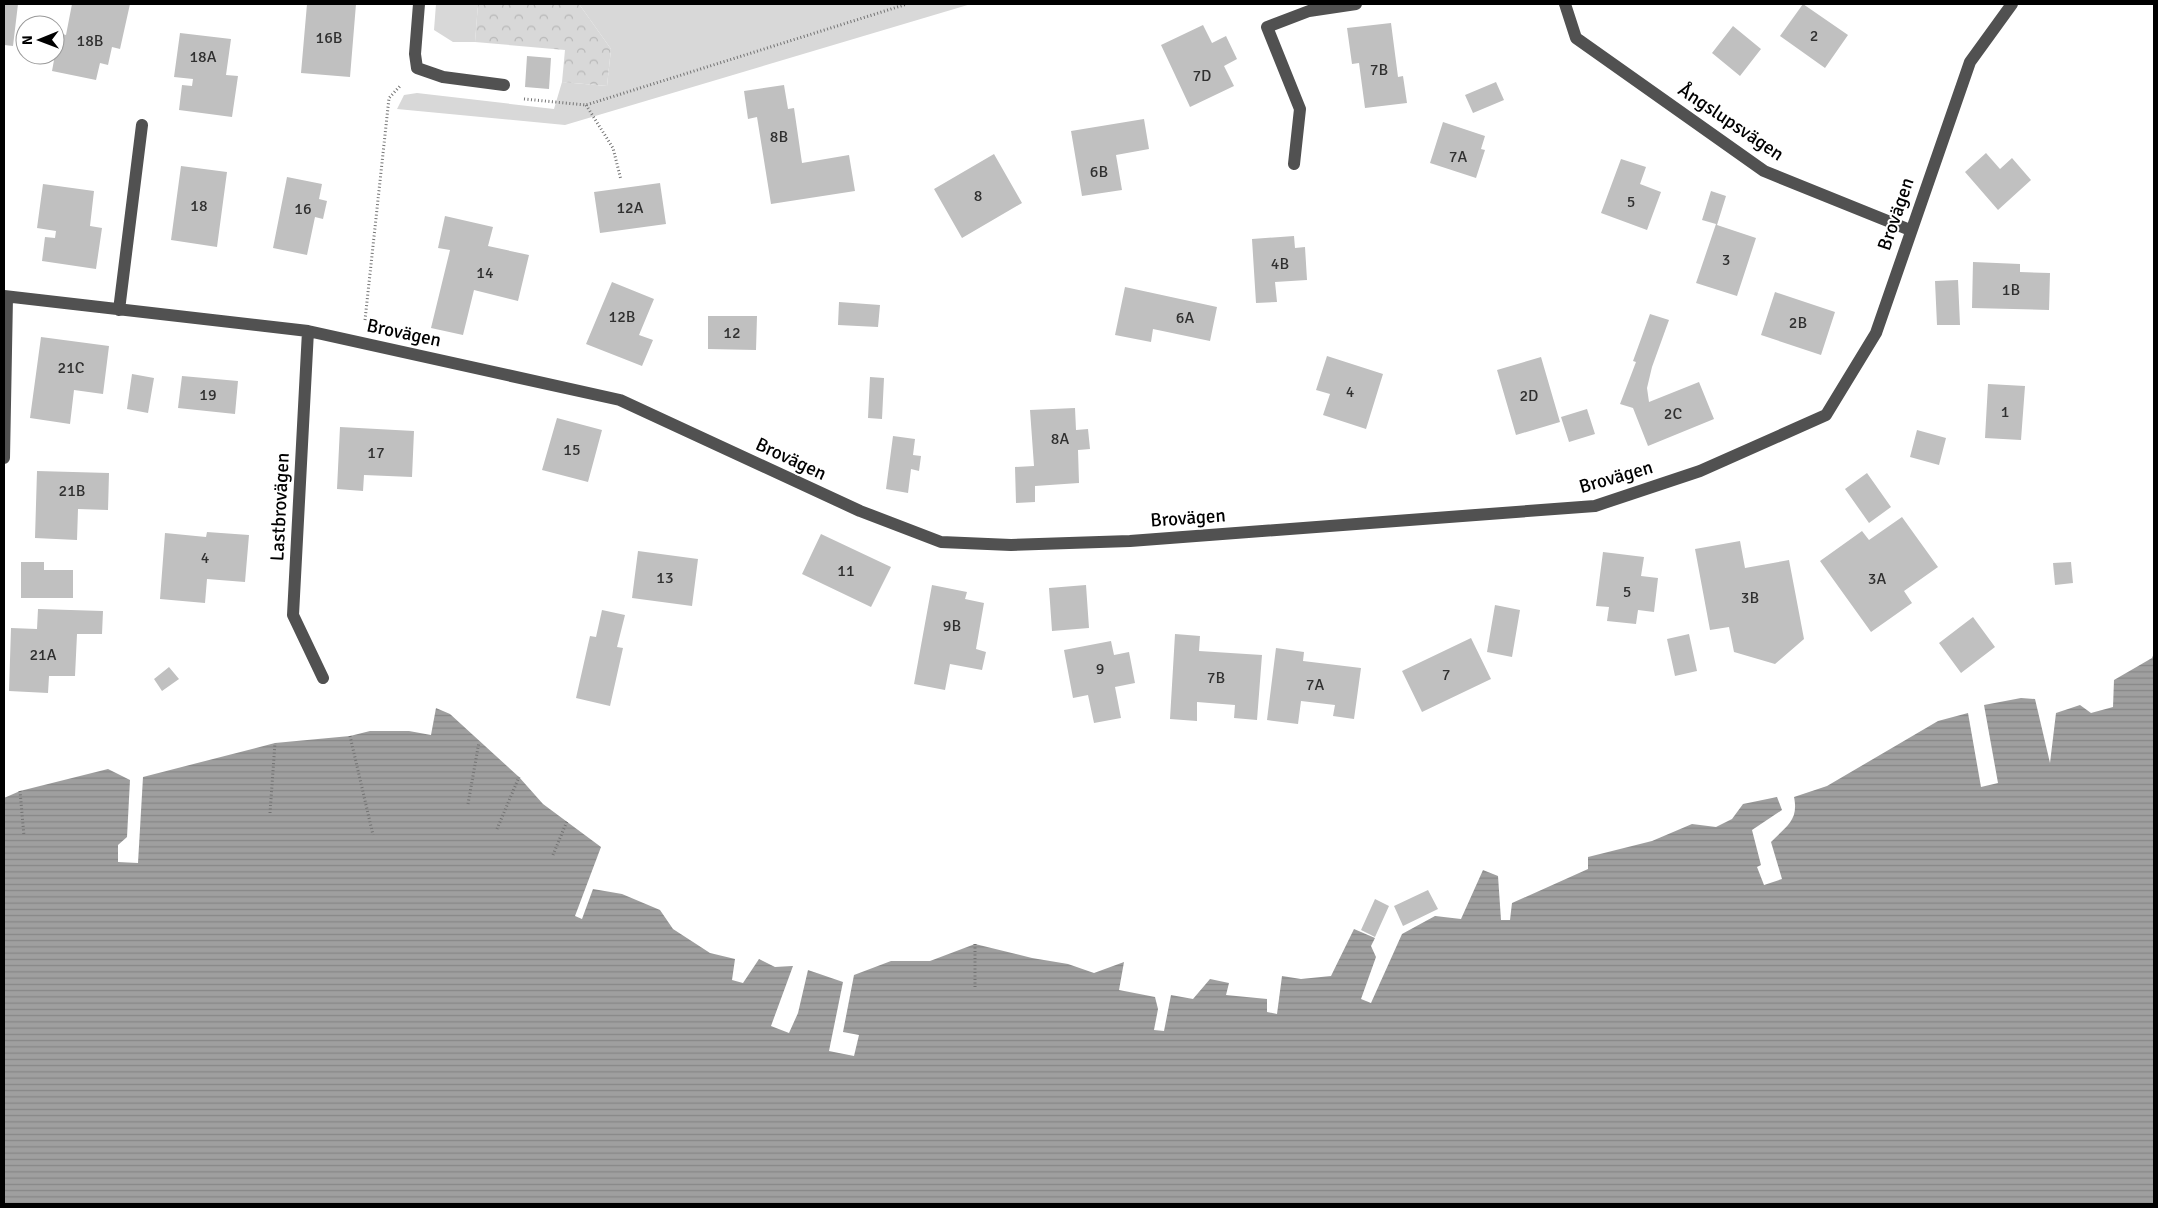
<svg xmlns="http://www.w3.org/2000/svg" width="2158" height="1208" viewBox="0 0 2158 1208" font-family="Signika,sans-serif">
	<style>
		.green { fill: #d8d8d8 }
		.park { fill: url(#park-crowns) }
		.water { fill: url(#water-rules) }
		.building { fill: #c0c0c0 }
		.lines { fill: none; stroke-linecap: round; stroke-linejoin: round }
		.path { stroke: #737373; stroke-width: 3; stroke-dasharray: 1 2.5; stroke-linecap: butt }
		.minor { stroke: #515151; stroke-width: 12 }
		.labels { text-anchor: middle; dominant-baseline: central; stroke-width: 4; stroke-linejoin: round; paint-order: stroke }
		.number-label { font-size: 16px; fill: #303030 }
		.street-label { font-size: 19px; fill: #000; stroke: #fff }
	</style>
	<defs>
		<pattern id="park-crowns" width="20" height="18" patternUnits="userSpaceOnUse" patternTransform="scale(1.25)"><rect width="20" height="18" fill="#d8d8d8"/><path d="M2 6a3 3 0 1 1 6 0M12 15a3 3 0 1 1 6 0" fill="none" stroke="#b8b8b8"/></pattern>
		<pattern id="water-rules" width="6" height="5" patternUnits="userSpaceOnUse" patternTransform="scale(1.25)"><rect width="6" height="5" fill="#9f9f9f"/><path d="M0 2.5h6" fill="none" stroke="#878787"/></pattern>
	</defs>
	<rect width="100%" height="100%" fill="#fff"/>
	<path class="green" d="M436 4H478L475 42H453L434 30Z
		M579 4H971L565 125 397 109 404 95 417 93 554 109 562 82 607 86 611 49Z"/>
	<path class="park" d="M478 4H579L611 49 607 86 562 82 565 50 475 42Z"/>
	<path class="water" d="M2154 653V1204H4V798L20 791 108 769 130 780 127 837 118 845V862L138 863 143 777 275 743 350 736 370 731H409L431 735 436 708 450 714 519 777 543 804 601 847 575 916 582 919 593 889 622 894 660 910 673 929 710 953 735 959 732 980 743 983 759 959 775 967 793 966 771 1026 789 1033 798 1013 808 970 843 982 829 1051 854 1056 859 1035 843 1032 854 975 891 961H930L975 944 1032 958 1068 964 1094 973 1124 962 1119 990 1155 997 1158 1009 1154 1030 1164 1031 1171 995 1193 999 1210 979 1229 983 1226 995 1267 999V1012L1277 1014 1282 976 1301 979 1331 976 1354 929 1375 938 1371 946 1376 957 1361 999 1371 1003 1402 934 1435 916 1461 919 1483 870 1498 876 1501 920H1510L1512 903 1588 869V857L1652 841 1692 824 1716 827 1732 819 1743 804 1777 797 1782 810 1752 830 1761 865 1757 867 1764 885 1782 879 1771 842C1786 826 1799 821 1794 797L1827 786 1938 721 1968 713 1981 787 1998 783 1984 705 2021 698 2035 699 2050 763 2056 713 2080 705 2091 713 2113 707 2114 680 2152 658Z"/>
	<path class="building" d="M4 4H18L13 46 4 45Z
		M72 4H130L120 49 112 47 108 65 100 63 96 80 52 71 59 33 66 35Z
		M307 4H356L350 77 301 73Z
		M1803 4 1848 35 1825 68 1780 36Z
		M1391 23 1398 77 1403 76 1407 103 1365 108 1359 63 1352 64 1347 28Z
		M1203 25 1212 43 1226 36 1237 59 1224 66 1234 86 1190 107 1161 45Z
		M1733 26 1761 49 1740 76 1712 53Z
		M180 33 231 39 226 75 238 76 232 117 179 110 182 85 192 86 193 79 174 77Z
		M527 56 551 58 549 89 525 87Z
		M1496 82 1504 100 1473 113 1465 95Z
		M784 85 788 109 794 108 802 163 849 155 855 191 771 204 757 117 748 119 744 91Z
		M1144 119 1149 149 1116 155 1122 190 1082 196 1071 131Z
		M1443 122 1485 136 1481 149 1485 150 1476 178 1430 163Z
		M1986 153 2000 169 2012 158 2031 180 1998 210 1965 172Z
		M994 154 1022 203 962 238 934 189Z
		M1621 159 1646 167 1640 184 1661 192 1647 230 1601 213Z
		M181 166 227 172 217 247 171 240Z
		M287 177 322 184 319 199 327 201 323 219 315 217 307 255 273 248Z
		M660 183 666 224 600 233 594 192Z
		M43 184 94 191 90 226 102 228 96 269 42 261 45 237 55 238 56 231 37 228Z
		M1711 191 1726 196 1717 225 1756 238 1737 296 1696 283 1716 224 1702 220Z
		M445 216 493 227 488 246 529 255 518 301 474 290 463 335 431 328 450 250 438 248Z
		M1294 236 1295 248 1305 247 1307 280 1275 282 1277 302 1256 303 1252 239Z
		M1973 262 2020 264V272L2050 273 2049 310 1972 308Z
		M1958 280 1960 325H1937L1935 281Z
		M612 282 654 299 639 335 653 340 642 366 586 344Z
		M1125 287 1217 307 1210 341 1153 329 1151 342 1115 335Z
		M1775 292 1835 312 1821 355 1761 335Z
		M839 302 880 305 878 327 838 325Z
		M1650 314 1669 320 1652 367 1647 388 1649 402 1699 382 1714 419 1648 446 1633 408 1620 404 1636 362 1633 361Z
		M708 316H757L756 350 708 349Z
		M41 337 109 346 103 394 74 390 70 424 30 418Z
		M1327 356 1383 374 1366 429 1323 415 1330 394 1316 390Z
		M1541 357 1560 422 1516 435 1497 370Z
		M132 374 154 378 148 413 127 409Z
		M182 376 238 381 235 414 178 408Z
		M870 377 884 378 882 419 868 418Z
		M1988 384 2025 386 2021 440 1985 438Z
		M1075 408 1076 430 1088 429 1090 449 1078 450 1079 483 1035 486V502L1016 503 1015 467 1034 466 1030 410Z
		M1587 409 1595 434 1569 442 1561 417Z
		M557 418 602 430 588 482 542 470Z
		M340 427 414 431 412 477 364 475 363 491 337 489Z
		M1917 430 1946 438 1939 465 1910 457Z
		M893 436 915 439 913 455 921 456 919 471 911 469 908 493 886 489Z
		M37 471 109 473 108 510 78 509 77 540 35 538Z
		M1867 473 1891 507 1869 523 1845 489Z
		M1902 517 1938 567 1904 591 1912 603 1871 632 1820 561 1862 531 1869 540Z
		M207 532 249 535 245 582 207 579 205 603 160 599 165 533 206 537Z
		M821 534 891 567 871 607 802 574Z
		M1740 541 1745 568 1789 560 1804 639 1775 664 1734 652 1729 627 1710 630 1695 549Z
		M638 551 698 559 692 606 632 598Z
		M1603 552 1644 557 1641 576 1658 578 1654 612 1638 610 1636 624 1607 621 1609 607 1596 606Z
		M21 562H44V570H73V598H21Z
		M2071 562 2073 583 2055 585 2053 563Z
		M932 585 967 592 965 599 984 603 976 649 986 652 982 670 950 664 945 690 914 684Z
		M1086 585 1089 628 1052 631 1049 588Z
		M1495 605 1520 610 1512 657 1487 652Z
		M38 609 103 611 102 634H77L75 676H49L48 693 9 691 11 628 37 629Z
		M602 610 625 615 617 647 623 648 610 706 576 698 590 636 596 637Z
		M1973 617 1995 647 1961 673 1939 643Z
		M1175 634 1200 636 1199 651 1262 655 1257 720 1234 718 1235 705 1197 702V721L1170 719Z
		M1689 634 1697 671 1675 676 1667 639Z
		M1471 638 1491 679 1422 712 1402 671Z
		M1111 641 1114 655 1129 652 1135 683 1115 687 1121 718 1094 723 1088 695 1073 698 1064 650Z
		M1276 648 1304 652 1303 661 1361 668 1354 719 1333 716 1335 705 1301 701 1298 724 1267 720Z
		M169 667 179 679 162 691 154 679Z
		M1428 890 1438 909 1403 926 1394 906Z
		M1375 899 1389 906 1375 937 1361 930Z"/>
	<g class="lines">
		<path class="path" d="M524 99 586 105 907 4
			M586 105 613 148 621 180
			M365 320 389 98 401 85
			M350 736 373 835
			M20 791 24 836
			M468 804 479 742
			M270 813 275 743
			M497 829 519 777
			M553 855 567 821
			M975 944V989"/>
		<path class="minor" d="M419 4 415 54 417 68 443 77 504 85
			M1565 4 1576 38 1764 171 1910 230
			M1294 164 1300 109 1267 27 1309 11 1356 4
			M4 296 308 331 620 400 860 511 941 542 1011 545 1130 541 1595 506 1700 471 1826 415 1876 333 1970 62 2012 4
			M119 310 142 125
			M308 331 293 615 323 678
			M4 458 7 297"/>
	</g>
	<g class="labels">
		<g class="number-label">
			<text x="1814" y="36">2</text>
			<text x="329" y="38">16B</text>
			<text x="90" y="41">18B</text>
			<text x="203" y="57">18A</text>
			<text x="1379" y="70">7B</text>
			<text x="1202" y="76">7D</text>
			<text x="779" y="137">8B</text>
			<text x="1458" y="157">7A</text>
			<text x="1099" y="172">6B</text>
			<text x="978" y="196">8</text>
			<text x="1631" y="202">5</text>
			<text x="199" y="206">18</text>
			<text x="630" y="208">12A</text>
			<text x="303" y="209">16</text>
			<text x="1726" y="260">3</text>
			<text x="1280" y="264">4B</text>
			<text x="485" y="273">14</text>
			<text x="2011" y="290">1B</text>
			<text x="622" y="317">12B</text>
			<text x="1185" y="318">6A</text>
			<text x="1798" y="323">2B</text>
			<text x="732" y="333">12</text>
			<text x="71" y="368">21C</text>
			<text x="1350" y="392">4</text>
			<text x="208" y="395">19</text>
			<text x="1529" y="396">2D</text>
			<text x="2005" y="412">1</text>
			<text x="1673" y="414">2C</text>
			<text x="1060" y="439">8A</text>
			<text x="572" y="450">15</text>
			<text x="376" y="453">17</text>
			<text x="72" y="491">21B</text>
			<text x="205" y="558">4</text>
			<text x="846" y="571">11</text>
			<text x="665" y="578">13</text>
			<text x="1877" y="579">3A</text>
			<text x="1627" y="592">5</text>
			<text x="1750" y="598">3B</text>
			<text x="952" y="626">9B</text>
			<text x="43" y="655">21A</text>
			<text x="1100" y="669">9</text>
			<text x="1446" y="675">7</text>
			<text x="1216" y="678">7B</text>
			<text x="1315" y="685">7A</text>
		</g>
		<g class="street-label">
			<text transform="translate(1731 122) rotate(34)">Ångslupsvägen</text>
			<text transform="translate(1896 214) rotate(-71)">Brovägen</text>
			<text transform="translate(404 333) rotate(12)">Brovägen</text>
			<text transform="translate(791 459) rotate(25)">Brovägen</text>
			<text transform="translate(1616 477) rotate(-16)">Brovägen</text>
			<text transform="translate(280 507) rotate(-87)">Lastbrovägen</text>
			<text transform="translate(1188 518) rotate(-4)">Brovägen</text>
		</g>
	</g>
	<rect width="2158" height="1208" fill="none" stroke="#000000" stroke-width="10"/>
	<g transform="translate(40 40) rotate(269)"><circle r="24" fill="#ffffff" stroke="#999999"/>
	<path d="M0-4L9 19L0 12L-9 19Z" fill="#000000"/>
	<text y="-8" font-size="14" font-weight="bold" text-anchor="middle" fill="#000000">N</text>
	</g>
</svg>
